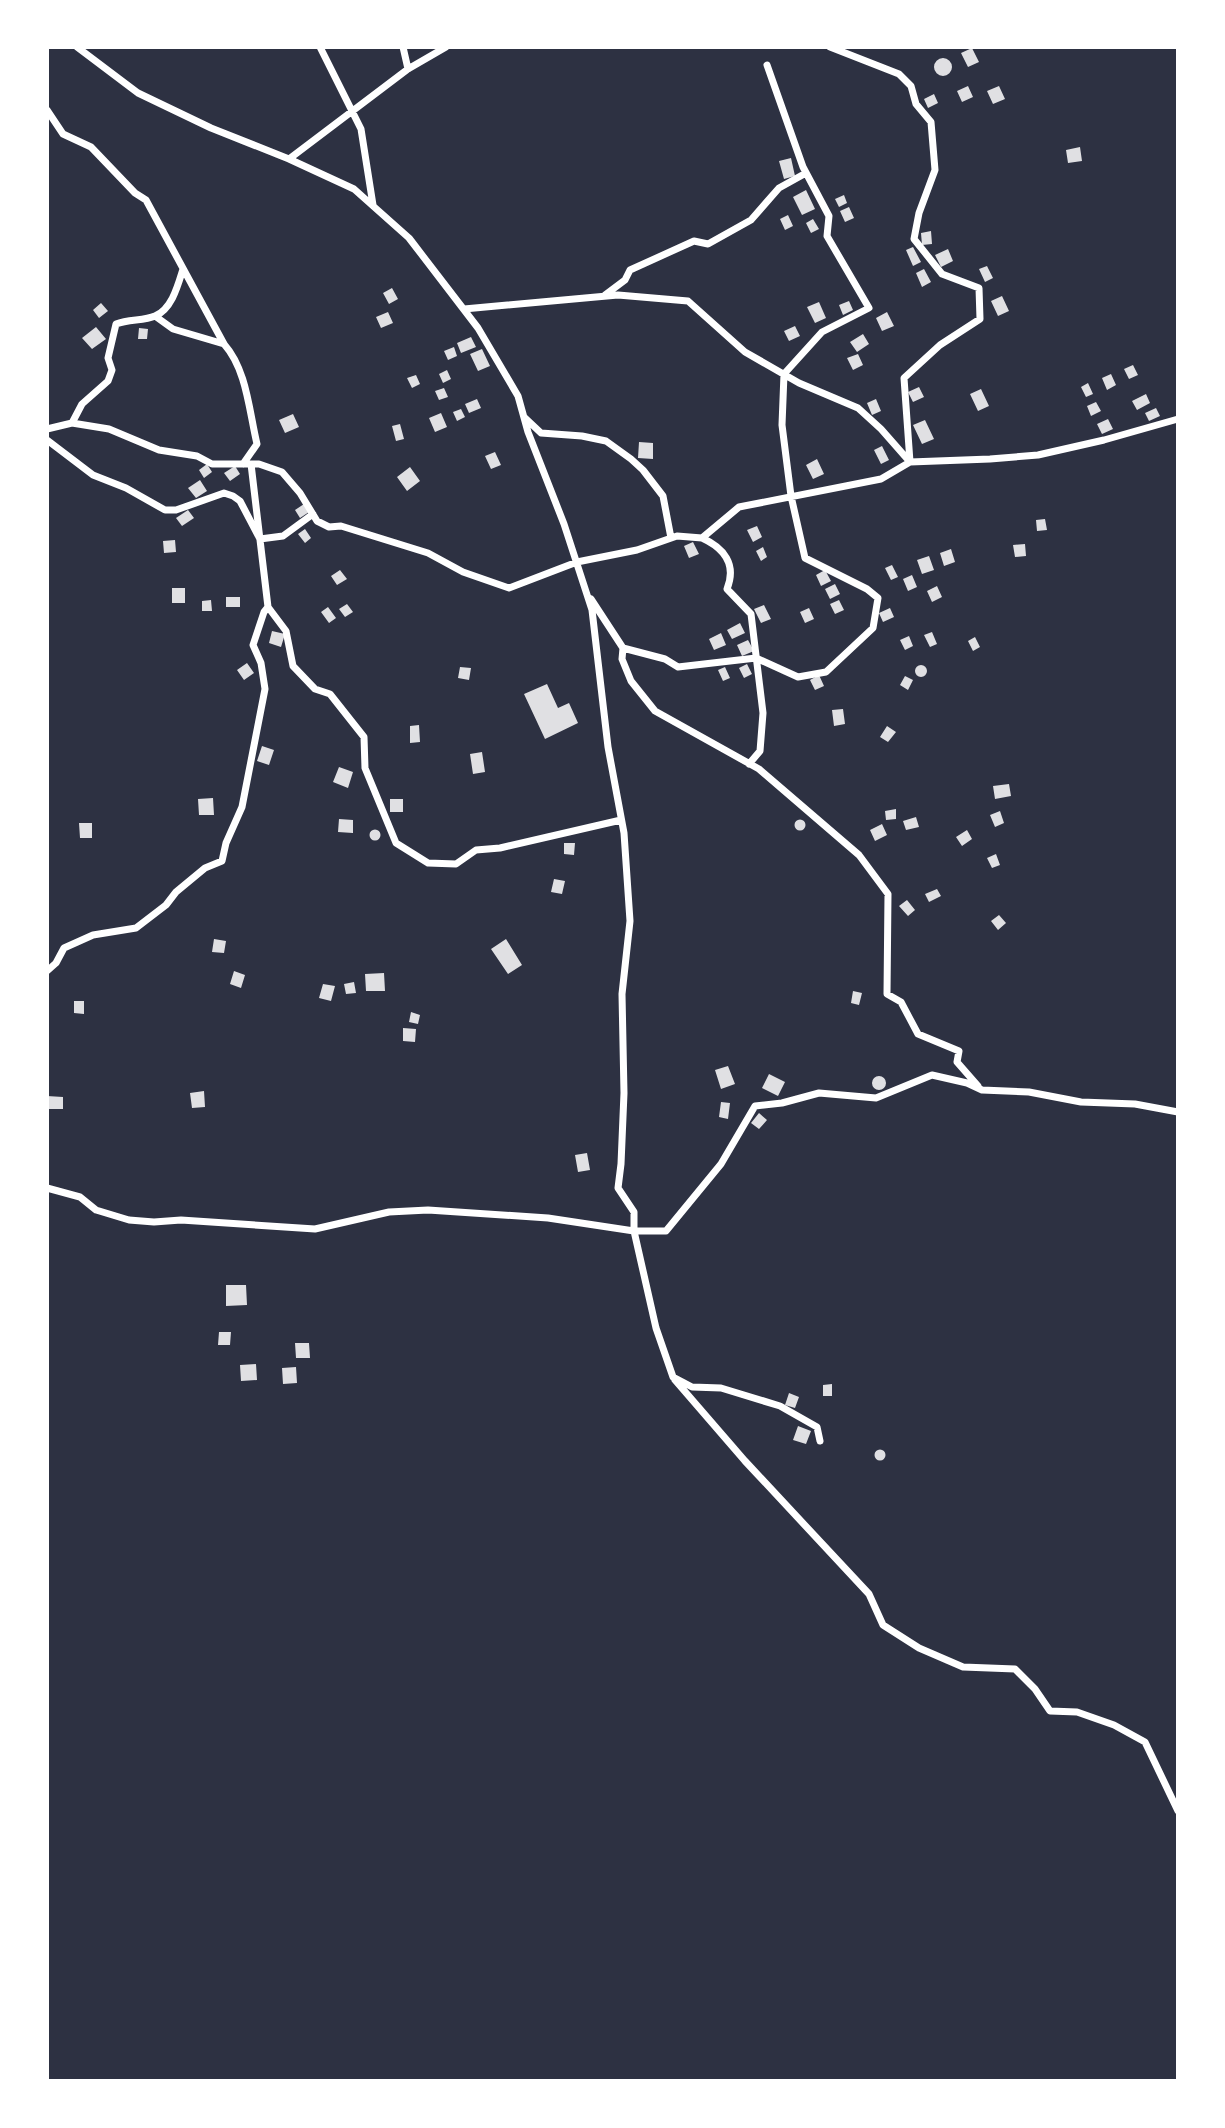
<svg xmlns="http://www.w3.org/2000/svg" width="1225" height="2128" viewBox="0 0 1225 2128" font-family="Overpass,sans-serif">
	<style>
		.building { fill: #e0e0e3 }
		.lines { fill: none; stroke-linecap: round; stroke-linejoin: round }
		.minor { stroke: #fff; stroke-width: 7 }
	</style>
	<rect width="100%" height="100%" fill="#2d3142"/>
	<path class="building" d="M972 48 979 62 968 67 961 53Z
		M934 67a9 9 0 1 1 18 0a9 9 0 1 1-18 0Z
		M968 86 973 97 962 102 957 91Z
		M999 86 1005 99 993 104 987 91Z
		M934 94 938 103 928 108 924 99Z
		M1080 147 1082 161 1068 163 1066 150Z
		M791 158 795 176 784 179 779 161Z
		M806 190 815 209 802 215 793 197Z
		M844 195 847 203 839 207 835 199Z
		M849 207 854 218 845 222 840 211Z
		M788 215 793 226 785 230 780 219Z
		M813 219 819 229 811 233 806 223Z
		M931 231 932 244 922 245 921 233Z
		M913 247 921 262 913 266 906 250Z
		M948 249 953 261 941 267 935 255Z
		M987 266 993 278 985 282 979 269Z
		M924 269 931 282 922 287 916 273Z
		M392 288 398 299 389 304 383 293Z
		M1002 296 1009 311 998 316 991 301Z
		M849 301 853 310 843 315 839 305Z
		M819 302 826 318 815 323 807 307Z
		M101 303 108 311 99 318 93 310Z
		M388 312 393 323 381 328 376 317Z
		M887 312 894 326 882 331 876 318Z
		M795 326 800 336 789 341 784 331Z
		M96 327 106 339 92 349 82 338Z
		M139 328 148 329 147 339H138Z
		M863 334 869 344 857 352 850 342Z
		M471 337 476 347 461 353 457 343Z
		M454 347 457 356 448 360 444 351Z
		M482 349 490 366 478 371 470 354Z
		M858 354 863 365 853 370 847 358Z
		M1133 365 1138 375 1129 379 1124 369Z
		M447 370 451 379 443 383 439 374Z
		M1111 374 1116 385 1107 390 1102 378Z
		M416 375 420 384 412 388 407 378Z
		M1088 383 1093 394 1086 397 1081 387Z
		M919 387 924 397 913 402 908 392Z
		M444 388 448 397 439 400 435 391Z
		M981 389 989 406 978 411 970 394Z
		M1146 394 1150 403 1137 410 1132 401Z
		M477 399 481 408 469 413 465 404Z
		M876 399 881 411 872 415 867 403Z
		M1096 402 1101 411 1091 416 1087 406Z
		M1156 408 1160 416 1149 421 1145 413Z
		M461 409 465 417 457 421 453 412Z
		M441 413 447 427 435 432 429 418Z
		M293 414 299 427 285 433 279 420Z
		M1108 419 1113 429 1102 434 1097 424Z
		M925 420 934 439 922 444 913 425Z
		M400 424 404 439 396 441 392 426Z
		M639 442 653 443V459L638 458Z
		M882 446 889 460 881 464 874 450Z
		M495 452 501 465 491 469 485 456Z
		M817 459 824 474 813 479 806 465Z
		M207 464 212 472 204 478 199 470Z
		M235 466 240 474 230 481 224 473Z
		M410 467 420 481 407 491 397 477Z
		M200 480 207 491 196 498 188 488Z
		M304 504 309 512 300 518 295 510Z
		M188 510 194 518 182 526 176 518Z
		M1045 519 1047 530 1037 531 1036 520Z
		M757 526 762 537 753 542 747 530Z
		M305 529 311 538 305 543 298 534Z
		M175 540 176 552 164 553 163 541Z
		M693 542 699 554 689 558 684 546Z
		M1025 544 1026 556 1015 557 1013 545Z
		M763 547 767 557 761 561 756 551Z
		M951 549 955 562 944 566 940 553Z
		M929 556 934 570 922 574 917 560Z
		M892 565 898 577 891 580 885 568Z
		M340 570 347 579 337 585 331 576Z
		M825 570 831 581 821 586 816 575Z
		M912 575 917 587 908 591 903 579Z
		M835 584 840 594 830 599 825 589Z
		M937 586 942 597 932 602 927 591Z
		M172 588H185V603H172Z
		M226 597H240V607H226Z
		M211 600 212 611H202V601Z
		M839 600 844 610 835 614 830 604Z
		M347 604 353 612 345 617 339 609Z
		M764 605 771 619 761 623 754 609Z
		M328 607 336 618 329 623 321 612Z
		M809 608 814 619 805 623 800 612Z
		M890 608 894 617 883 622 879 613Z
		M740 623 745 633 732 639 727 630Z
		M272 631 285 634 281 647 269 643Z
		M932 632 937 644 930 647 924 635Z
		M721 633 726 645 714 650 709 639Z
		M909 636 913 646 905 650 900 640Z
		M975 637 980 647 973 651 968 641Z
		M748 640 754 651 742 656 737 645Z
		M247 663 254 673 244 680 237 670Z
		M747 664 752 674 744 678 739 668Z
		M915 671a6 6 0 1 1 12 0a6 6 0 1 1-12 0Z
		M460 667 471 668 469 680 458 678Z
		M725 667 730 678 723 681 718 670Z
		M819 675 824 686 815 690 810 680Z
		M905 676 913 680 908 690 900 685Z
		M547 684 558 708 569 703 578 723 545 739 524 694Z
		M843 709 845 724 834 726 832 710Z
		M419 725 420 742 410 743V726Z
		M887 726 896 732 888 742 880 737Z
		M262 746 274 750 269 765 257 761Z
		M482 752 485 772 473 774 470 754Z
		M339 767 353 772 348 788 333 782Z
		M1009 784 1011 796 995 799 993 786Z
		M213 798 214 815H199L198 799Z
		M390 799H403V812H390Z
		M896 809V819L886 820 885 811Z
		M1000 811 1004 823 995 827 990 815Z
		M916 817 919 827 906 830 903 821Z
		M339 819 353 820V833L338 832Z
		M794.5 825a5.5 5.5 0 1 1 11 0a5.5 5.5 0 1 1-11 0Z
		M79 823H92V838H80Z
		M882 824 887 835 875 841 870 830Z
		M369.5 835a5.5 5.5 0 1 1 11 0a5.5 5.5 0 1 1-11 0Z
		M967 830 972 839 962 846 956 837Z
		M564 843H575L574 855 564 854Z
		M996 854 1000 865 992 868 987 858Z
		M554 879 565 881 562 894 551 892Z
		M937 889 941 896 929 902 925 894Z
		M907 900 915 910 908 916 899 906Z
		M999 915 1006 923 998 930 991 921Z
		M214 939 226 941 224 953 212 952Z
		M506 939 522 965 508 974 491 949Z
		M234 971 245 975 241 988 230 984Z
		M384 973 385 991H366L365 974Z
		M354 982 356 993 346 994 344 984Z
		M323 984 335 986 331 1001 319 998Z
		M853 991 862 993 859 1005 851 1003Z
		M74 1001H84V1014L74 1013Z
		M411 1012 420 1015 418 1024 409 1022Z
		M403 1028 416 1029 415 1042 403 1041Z
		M728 1066 735 1084 721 1089 715 1070Z
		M769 1074 785 1082 778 1096 762 1088Z
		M872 1083a7 7 0 1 1 14 0a7 7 0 1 1-14 0Z
		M204 1091 205 1107 192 1108 190 1093Z
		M47 1096 63 1097V1109H47Z
		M721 1102 730 1103 728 1119 719 1117Z
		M759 1113 767 1120 759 1129 751 1123Z
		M587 1153 590 1170 578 1172 575 1155Z
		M226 1285H246L247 1305 226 1306Z
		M219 1332H231L230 1345H218Z
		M295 1343H309L310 1358H296Z
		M256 1364 257 1380 241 1381 240 1365Z
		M296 1367 297 1383 283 1384 282 1368Z
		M832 1384V1396H823V1385Z
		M789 1393 799 1397 795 1408 785 1405Z
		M798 1426 811 1431 806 1444 793 1440Z
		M874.5 1455a5.5 5.5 0 1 1 11 0a5.5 5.5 0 1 1-11 0Z"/>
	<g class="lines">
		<path class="minor" d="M77 47 138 93 211 128 289 159 354 189 409 238 478 328 518 396 528 432 564 524 592 610 608 747 624 833 630 921 622 994 624 1093 621 1164 618 1188 634 1212V1231L656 1328 673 1377 692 1387 721 1388 780 1406 817 1427 820 1441
			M320 47 361 129 373 205
			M403 47 408 69
			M47 110 63 134 91 147 135 193 146 200 224 344C247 370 249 411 257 444L243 464
			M289 159 408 69 446 47
			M605 295 625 280 630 270 694 241 708 244 751 220 779 188 806 173
			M464 309 618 295 688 301 745 352 799 383 858 408 881 429 910 462 990 459 1038 455 1104 440 1178 419
			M155 316 173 329 224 344
			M524 417 541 433 582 436 606 441 631 459 643 470 663 496 671 538
			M72 423 82 404 108 381 112 370 108 358 116 324C129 319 144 321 155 316 172 309 178 285 183 269
			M47 429 72 423 109 429 159 450 197 456 212 464H259L282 472 300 493 317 521 329 527 341 526 428 553 463 572 509 588 577 562 637 550 677 536 702 538 739 507 881 479 910 462 904 378 940 345 980 319 979 288 942 274 914 239 919 213 935 170 931 122 916 104 911 86 899 74 830 47
			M47 440 93 475 126 488 165 510H176L224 493 233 496 240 501 260 539 283 536 313 514
			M251 464 268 607 286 631 293 666 315 689 330 694 364 737 365 768 396 843 428 863 456 864 476 850 500 848 621 820
			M702 538C724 548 737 564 727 589L751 614 763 713 760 751 749 764
			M591 599 623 648 622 659 631 681 655 711 759 769 859 855 888 894 887 994 901 1002 918 1034 959 1051 957 1062 978 1086
			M623 648 665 659 678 667 756 658 798 677 826 672 873 628 878 598 867 589 805 558 791 496 782 425 784 374 822 332 869 308 827 236 829 216 803 167 767 65
			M47 971 56 963 64 948 93 935 136 928 166 905 176 892 205 868 222 861 226 843 242 807 265 689 261 663 253 645 264 612 268 607
			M47 1188 80 1197 96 1210 129 1220 154 1222 181 1220 315 1229 389 1212 428 1210 548 1218 634 1231H666L721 1164 755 1106 782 1103 819 1093 876 1098 932 1075 967 1083 982 1090 1029 1092 1081 1102 1135 1104 1178 1112
			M675 1380 745 1461 869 1594 883 1625 919 1648 963 1667 1015 1669 1035 1689 1050 1711 1077 1712 1114 1725 1145 1742 1178 1811"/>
	</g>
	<rect width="1225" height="2128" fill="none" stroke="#ffffff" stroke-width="98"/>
</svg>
